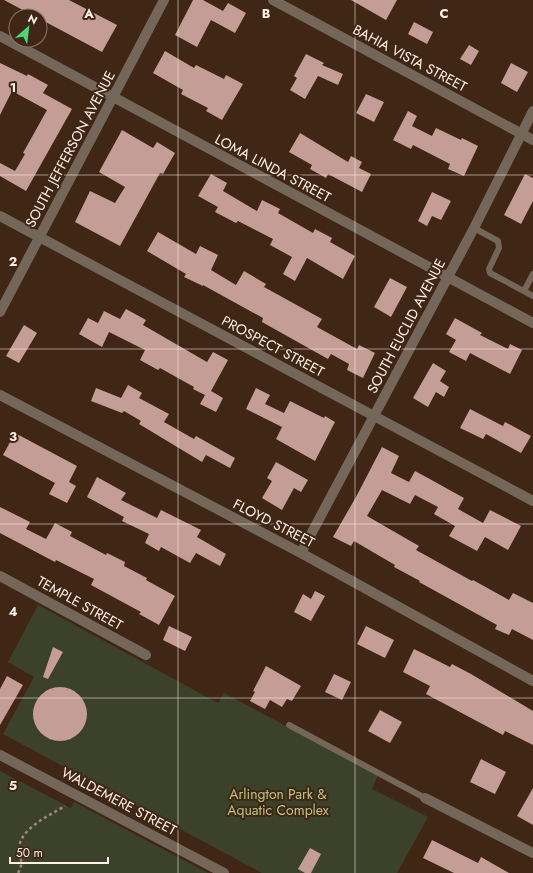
<svg xmlns="http://www.w3.org/2000/svg" width="533" height="873" viewBox="0 0 533 873" font-family="Jost,sans-serif">
	<style>
		.green { fill: #3c4229 }
		.building { fill: #c49d96 }
		.lines { fill: none; stroke-linecap: round; stroke-linejoin: round }
		.path { stroke: #9d897c; stroke-width: 2.5; stroke-dasharray: 3 3; stroke-linecap: butt }
		.service { stroke: #746759; stroke-width: 6 }
		.minor { stroke: #746759; stroke-width: 10 }
		.tertiary { stroke: #746759; stroke-width: 10 }
		.grid { fill: none; stroke: #feefe7; stroke-width: 1; stroke-opacity: 0.55 }
		.labels { text-anchor: middle; dominant-baseline: central; stroke-width: 4; stroke-linejoin: round; paint-order: stroke }
		.street-label { font-size: 14px; fill: #feefe7; stroke: #402614 }
		.park-label { font-size: 14px; fill: #b7c784; stroke: #402614 }
		.grid-label { font-size: 13px; text-anchor: middle; font-weight: bold; fill: #feefe7; stroke: #402614; stroke-width: 4; stroke-linejoin: round; paint-order: stroke }
	</style>
	<rect width="100%" height="100%" fill="#402614"/>
	<path class="green" d="M38 605 218 703 224 693 378 775 372 789 428 817 397 873H262L3 734 34 677 8 662Z
		M0 771 71 808 74 802 208 873H0Z"/>
	<path class="building" d="M4 0H69L117 25 102 52 40 19V16H34Z
		M193 0H203L223 11 228 3 246 13 235 33 211 20 197 47 175 35Z
		M351 0H397L386 20Z
		M414 22 433 32 427 44 408 34Z
		M469 45 479 51 471 65 460 59Z
		M165 51 194 68 196 65 224 79 226 75 243 84 222 120 206 111 208 108 181 94 183 90 153 73Z
		M306 54 324 63 322 65 343 74 338 85 318 76 305 99 290 90 297 78 294 76Z
		M0 63 27 76 28 74 48 85 43 93 72 109 26 191 0 176V163L15 171 25 154 23 153 47 110 12 91 0 115Z
		M511 63 528 72 517 92 501 83Z
		M366 94 384 102 374 122 356 113Z
		M408 111 417 116 412 126 432 136 436 128 461 140 462 138 478 146 464 176 448 169 450 164 413 145 411 149 393 140Z
		M122 130 153 148 157 142 175 153 163 174 160 173 120 246 75 222 90 191 115 203 125 187 99 172Z
		M300 133 348 162 351 156 362 162 359 168 371 174 362 192 328 174 326 178 310 169 312 165 289 152Z
		M211 174 227 183 223 191 257 211 262 200 280 209 278 213 313 233 315 229 332 238 330 242 355 256 343 279 307 258 295 281 283 274 292 257 270 245 273 239 238 221 236 223 215 212 218 207 198 196Z
		M525 174 533 178V201L521 224 504 215Z
		M432 192 451 201 441 220 432 216 427 226 418 221Z
		M158 232 196 254 200 246 218 255 211 270 236 285 244 271 266 284 264 287 322 319 317 327 357 349 359 345 375 353 363 378 347 370 349 364 331 354 328 359 262 322 263 318 203 285V286L184 277 186 274 147 251Z
		M390 278 407 287 391 317 374 307Z
		M126 309 146 320 143 325 207 362 213 352 228 360 211 391 223 398 216 412 200 404 205 395 193 389 194 387 160 368 158 370 140 360 145 350 109 332 102 347 79 334 88 318 98 323 104 311 120 319Z
		M455 318 482 333 480 335 508 349 510 344 522 350 510 374 470 353 466 361 449 352 456 340 446 334Z
		M24 325 37 333 19 363 6 356Z
		M433 363 446 371 440 381 449 387 444 397 436 392 428 407 413 398Z
		M128 385 142 393 139 398 169 414 164 422 194 439 196 436 235 458 230 468 206 455 202 462 139 424 141 421 124 411 122 413 91 401 96 388 121 398Z
		M256 388 270 395 265 404 284 413 290 401 324 418 325 416 335 422 315 461 276 439 282 427 246 409Z
		M470 409 503 426 505 422 531 436 521 453 486 434 483 439 460 428Z
		M15 433 77 466 69 482 76 486 67 503 49 494 55 483 3 455Z
		M382 447 399 456 391 473 409 482 415 471 428 478 464 498 458 509 483 523 490 510 521 526 508 550 485 537 477 551 449 536 455 526 434 514 438 507 415 495 410 504 382 490 367 516 419 546 416 550 472 581 473 580 509 600 513 593 533 603V640L512 629 509 635 495 629 497 625 419 582 420 581 394 567 395 565 354 541 351 546 333 537 356 497Z
		M276 462 308 480 301 492 294 488 282 510 262 498 272 481 267 478Z
		M97 477 126 493 121 500 157 518 161 510 201 530 197 537 226 554 220 566 196 553 190 563 161 547 159 551 145 543 149 534 122 521 124 517 87 497Z
		M0 507 30 522 26 529 46 539 55 523 72 532 70 536 106 555 107 553 125 562 124 566 147 578 146 580 175 596 159 625 139 614 141 612 91 585 94 579 56 560 55 562 0 533Z
		M315 591 325 596 311 621 294 612 303 594 311 599Z
		M169 626 192 637 185 651 163 640Z
		M366 626 394 640 385 658 357 644Z
		M53 647 63 652 48 679 43 677Z
		M414 649 450 667 452 664 471 674 533 711V745L505 731 503 735 426 694 430 686 403 672Z
		M266 666 301 686 292 701 287 699 282 707 270 700 265 709 250 701 255 692 253 691Z
		M334 674 351 682 342 700 325 692Z
		M7 676 23 685 0 725V689Z
		M33 714a27 27 0 1 1 54 0a27 27 0 1 1-54 0Z
		M380 710 402 722 390 743 368 731Z
		M481 759 506 772 495 794 470 782Z
		M533 788V825L517 816Z
		M432 840 478 863 481 857 509 873H454L423 858Z
		M310 848 321 854 311 873H305L298 869Z"/>
	<g class="lines">
		<path class="path" d="M18 873C24 863 20 859 19 849 19 829 50 815 65 806"/>
		<path class="service" d="M474 228 498 241 499 248 489 269 490 273 533 296
			M524 291 533 274
			M289 725 425 798"/>
		<path class="minor" d="M0 36 533 323
			M0 216 533 501
			M0 312 164 0
			M0 395 301 553 533 681
			M301 553 474 228 533 111
			M0 576 146 655
			M0 755 224 873
			M425 798 533 853"/>
		<path class="tertiary" d="M273 0 533 140"/>
	</g>
	<path class="grid" d="M178 0V873M355 0V873M0 175H533M0 349H533M0 524H533M0 698H533"/>
	<g class="labels">
		<g class="street-label">
			<text transform="translate(410 58) rotate(28)">BAHIA VISTA STREET</text>
			<text transform="translate(70 149) rotate(-62)">SOUTH JEFFERSON AVENUE</text>
			<text transform="translate(273 168) rotate(28)">LOMA LINDA STREET</text>
			<text transform="translate(406 326) rotate(-62)">SOUTH EUCLID AVENUE</text>
			<text transform="translate(273 346) rotate(28)">PROSPECT STREET</text>
			<text transform="translate(274 523) rotate(27)">FLOYD STREET</text>
			<text transform="translate(80 603) rotate(29)">TEMPLE STREET</text>
			<text transform="translate(119 801) rotate(28)">WALDEMERE STREET</text>
		</g>
		<g class="park-label">
			<text x="278" y="794">Arlington Park &amp;<tspan x="278" dy="16">Aquatic Complex</tspan></text>
		</g>
	</g>
	<g class="grid-label">
		<text x="89" y="18">A</text>
		<text x="266" y="18">B</text>
		<text x="444" y="18">C</text>
		<text x="13" y="92">1</text>
		<text x="13" y="266">2</text>
		<text x="13" y="441">3</text>
		<text x="13" y="616">4</text>
		<text x="13" y="790">5</text>
	</g>
	<g transform="translate(28 28) rotate(28)"><circle r="19" fill="#402614" stroke="#8c7668"/>
	<path d="M0-3L7 15L0 10L-7 15Z" fill="#4bd677"/>
	<text y="-6" font-size="11" font-weight="bold" text-anchor="middle" fill="#feefe7">N</text>
	</g>
	<path d="M10 857v6h98v-6" fill="none" stroke="#feefe7" stroke-width="2"/>
	<text x="16" y="857" font-size="12" fill="#feefe7" stroke="#402614" stroke-width="3" paint-order="stroke">50 m</text>
</svg>
